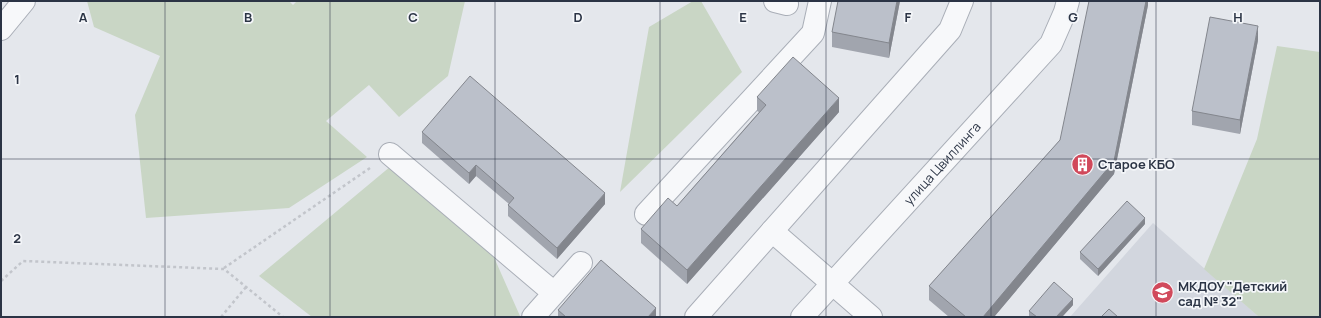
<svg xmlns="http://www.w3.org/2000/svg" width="1321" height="318" viewBox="0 0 1321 318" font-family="Manrope,sans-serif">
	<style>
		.built { fill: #d2d6de }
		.green { fill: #c9d6c5 }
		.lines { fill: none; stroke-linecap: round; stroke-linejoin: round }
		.minor-casing { stroke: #a9aeb7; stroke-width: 24 }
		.path { stroke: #c2c5cb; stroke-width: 2.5; stroke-dasharray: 3 3; stroke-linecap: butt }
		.minor { stroke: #f7f8fa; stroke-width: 22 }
		.wall { fill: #a1a5ae }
		.shaded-wall { fill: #83868d }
		.building { fill: #bbc0ca; stroke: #83868d }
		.grid { fill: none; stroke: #2b3445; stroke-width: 1; stroke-opacity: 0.55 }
		.labels { text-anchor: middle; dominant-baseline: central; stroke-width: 3.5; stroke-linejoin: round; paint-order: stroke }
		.street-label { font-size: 13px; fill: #2b3445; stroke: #f4f6f9 }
		.poi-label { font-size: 13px; font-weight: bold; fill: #2b3445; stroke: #f4f6f9; text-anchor: start }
		.grid-label { font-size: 13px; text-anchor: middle; font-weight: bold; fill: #2b3445; stroke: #f4f6f9; stroke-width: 3.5; stroke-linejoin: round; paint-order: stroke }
	</style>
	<rect width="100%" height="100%" fill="#e4e7ec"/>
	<path class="built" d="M1153 223 1259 317H1070Z"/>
	<path class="green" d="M87 1H289L293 5 297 1H465L448 76 399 117 369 85 326 121 367 157 289 208 146 218 135 115 160 56 94 27Z
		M693 1H701L742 72 620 192 649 27Z
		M1277 46 1320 52V317H1259L1204 269 1257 139Z
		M391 166 493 255 520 316 519 317H312L259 276Z"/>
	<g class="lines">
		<defs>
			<g id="minor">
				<path d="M775 1 787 4"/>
				<path d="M1 29 24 1"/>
				<path d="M390 154 554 293"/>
				<path d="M646 214 813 33 820 1"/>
				<path d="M772 231 871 317"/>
				<path d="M533 317 581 263"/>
				<path d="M696 317 950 30 962 1"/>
				<path id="s1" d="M802 317 1051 44 1065 12 1068 1"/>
			</g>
		</defs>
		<use href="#minor" class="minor-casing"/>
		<path class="path" d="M224 268 370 168
			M1 281 23 261 224 269 283 317
			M221 317 246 287"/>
		<use href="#minor" class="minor"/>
	</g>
	<path class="wall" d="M900 1 889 58 832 47V32Z
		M1148 1V5L1114 174 994 317H949L929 300V286L1060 140Z
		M1258 40 1240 134 1192 125V111Z
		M757 97 839 112 687 284 641 243V229L677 206 759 112 757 111Z
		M422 132 605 204 557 259 508 216V205L509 204 476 176 469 184 422 143Z
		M1145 224 1098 276 1080 259V252Z
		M1073 305 1062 317H1029V311Z
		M558 310 656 317H558Z"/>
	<path class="shaded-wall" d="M897 1H900L889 58V43Z
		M1146 1H1148V5L1114 174 994 317H983Z
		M1258 26V40L1240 134V120Z
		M839 98V112L687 284V270Z
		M476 165V176L469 184V173Z
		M605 193V204L557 259V248Z
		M1145 218V224L1098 276V269Z
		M1073 299V305L1062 317H1056Z
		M656 308V317H648Z"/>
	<path class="building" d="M838 1H897L889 43 832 32Z
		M1089 1H1146L1114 161 983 317H966L929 286 1060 140Z
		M1210 17 1258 26 1240 120 1192 111Z
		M793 57 839 98 687 270 641 229 668 198 677 206 766 105 757 97Z
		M470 76 605 193 557 248 508 205 514 198 476 165 469 173 422 132Z
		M1127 201 1145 218 1098 269 1080 252Z
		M601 260 656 308 648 317H566L558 310Z
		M1054 282 1073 299 1056 317H1037L1029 311Z
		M1109 309 1118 317H1101Z"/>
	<path class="grid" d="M165 1V317M330 1V317M495 1V317M660 1V317M826 1V317M991 1V317M1156 1V317M1 159H1320"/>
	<defs>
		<symbol id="building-disc" viewBox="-11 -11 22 22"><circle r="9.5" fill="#d1495b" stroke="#f4f6f9"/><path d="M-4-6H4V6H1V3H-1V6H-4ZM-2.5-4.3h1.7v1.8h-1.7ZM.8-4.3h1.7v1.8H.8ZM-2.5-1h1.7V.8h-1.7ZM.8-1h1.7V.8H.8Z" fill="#fff"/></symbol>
		<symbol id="school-disc" viewBox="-11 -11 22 22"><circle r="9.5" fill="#d1495b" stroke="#f4f6f9"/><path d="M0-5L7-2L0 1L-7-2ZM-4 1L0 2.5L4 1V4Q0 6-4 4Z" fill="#fff"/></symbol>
	</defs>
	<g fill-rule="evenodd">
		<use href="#building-disc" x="1070" y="152" width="25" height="25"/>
		<use href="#school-disc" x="1150" y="280" width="25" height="25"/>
	</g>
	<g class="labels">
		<g class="street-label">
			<text stroke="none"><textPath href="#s1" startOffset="208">улица Цвиллинга</textPath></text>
		</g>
		<g class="poi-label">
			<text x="1098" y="164">Старое КБО</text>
			<text x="1178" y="286">МКДОУ "Детский<tspan x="1178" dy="15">сад № 32"</tspan></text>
		</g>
	</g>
	<g class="grid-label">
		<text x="83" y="22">A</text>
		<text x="248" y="22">B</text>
		<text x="413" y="22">C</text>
		<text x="578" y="22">D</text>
		<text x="743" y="22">E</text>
		<text x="908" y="22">F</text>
		<text x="1073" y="22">G</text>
		<text x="1238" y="22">H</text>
		<text x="17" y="84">1</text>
		<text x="17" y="243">2</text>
	</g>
	<rect width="1321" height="318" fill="none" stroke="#2b3445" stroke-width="4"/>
</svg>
